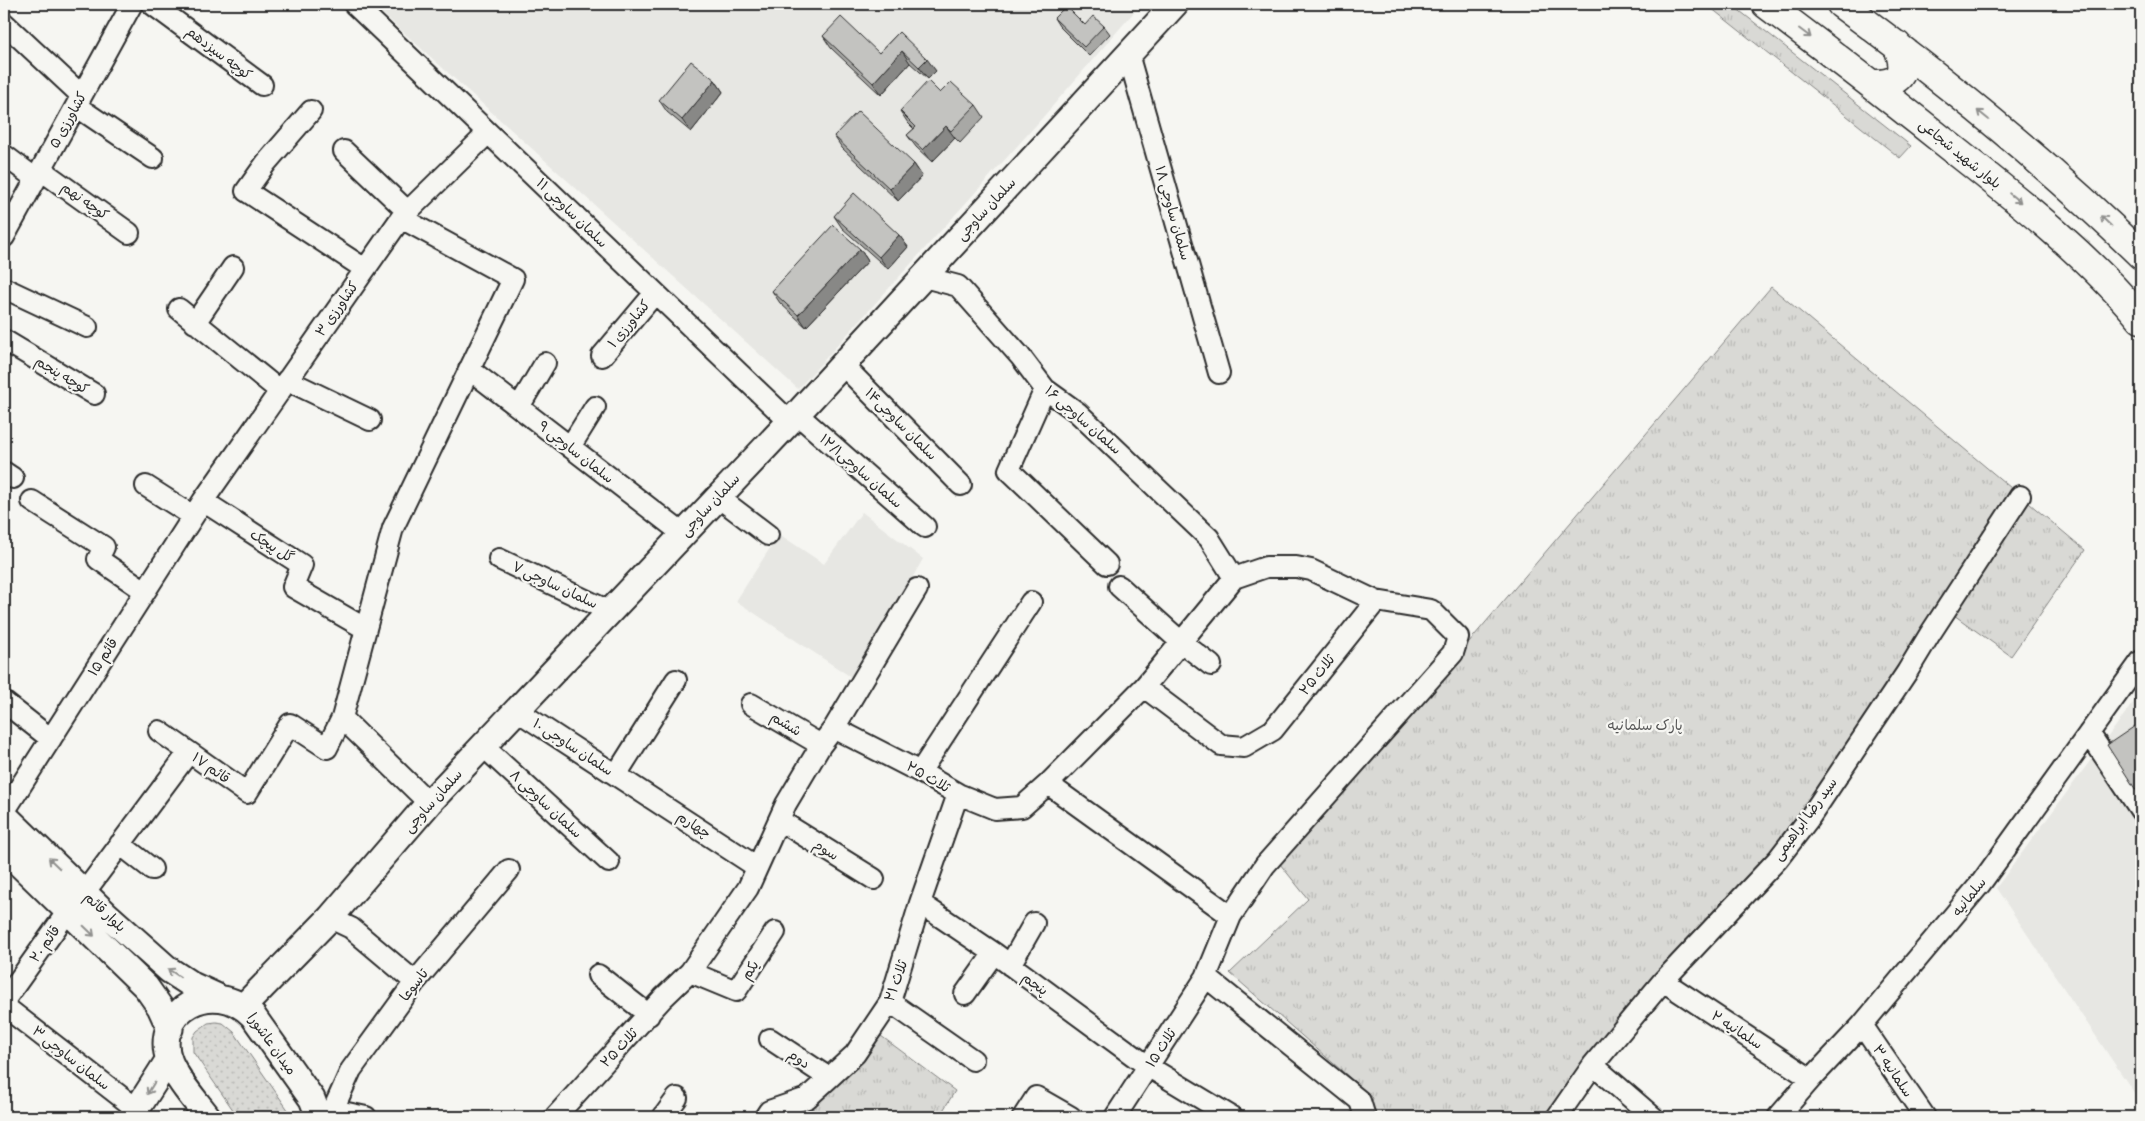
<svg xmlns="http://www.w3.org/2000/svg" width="2145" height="1121" viewBox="0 0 2145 1121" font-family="Pangolin,'Playpen Sans Arabic',sans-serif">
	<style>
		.built { fill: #e7e7e3 }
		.grass { fill: url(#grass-dots); stroke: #828280 }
		.park { fill: url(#park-tufts); stroke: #828280 }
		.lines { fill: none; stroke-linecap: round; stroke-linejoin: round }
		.minor-casing { stroke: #2b2b2b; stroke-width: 24 }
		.tertiary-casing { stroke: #2b2b2b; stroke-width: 29 }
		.primary-casing { stroke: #2b2b2b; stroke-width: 31 }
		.minor { stroke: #f6f6f2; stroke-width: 20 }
		.tertiary { stroke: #f6f6f2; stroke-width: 25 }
		.primary { stroke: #f6f6f2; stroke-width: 28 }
		.wall { fill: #a8a8a5; stroke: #2b2b2b }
		.shaded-wall { fill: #888886; stroke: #2b2b2b }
		.building { fill: #c3c3c0; stroke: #2b2b2b }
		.oneway { stroke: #90908e }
		.labels { text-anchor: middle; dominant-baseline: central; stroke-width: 4.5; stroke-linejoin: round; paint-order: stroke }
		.street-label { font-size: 14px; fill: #2b2b2b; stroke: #f6f6f2 }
		.park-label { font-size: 14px; fill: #565656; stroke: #f6f6f2 }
	</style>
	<defs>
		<pattern id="grass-dots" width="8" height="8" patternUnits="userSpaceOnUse" patternTransform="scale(1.25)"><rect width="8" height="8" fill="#d9d9d5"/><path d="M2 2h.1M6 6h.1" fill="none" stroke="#babab7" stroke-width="1.8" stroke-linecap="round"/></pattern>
		<pattern id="park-tufts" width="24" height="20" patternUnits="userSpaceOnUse" patternTransform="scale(1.25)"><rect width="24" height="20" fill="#d9d9d5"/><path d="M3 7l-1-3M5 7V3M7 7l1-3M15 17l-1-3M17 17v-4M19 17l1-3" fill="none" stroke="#babab7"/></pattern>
	</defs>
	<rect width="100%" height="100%" fill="#f6f6f2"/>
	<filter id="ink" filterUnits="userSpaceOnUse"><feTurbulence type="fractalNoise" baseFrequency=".02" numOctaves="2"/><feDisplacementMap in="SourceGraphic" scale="10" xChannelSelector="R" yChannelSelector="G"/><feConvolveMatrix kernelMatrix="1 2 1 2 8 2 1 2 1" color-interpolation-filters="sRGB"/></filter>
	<g filter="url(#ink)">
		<path class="built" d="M372 4H1141L1037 124 798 389Z
			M862 512 923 559 854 679 736 601 779 534 824 564Z
			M2141 692V1103L1996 888Z"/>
		<path class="grass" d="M216 1022 223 1023 234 1032 293 1117H238L193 1052V1037L197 1031 208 1023Z"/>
		<path class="park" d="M1706 4H1731L1911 146 1900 158Z
			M1771 287 2085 550 2011 656 1947 610 1858 744 1557 1117H1367L1373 1098 1230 973 1308 899 1280 864Z
			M877 1033 955 1091 939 1117H820L809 1109 851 1070Z"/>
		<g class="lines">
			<defs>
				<path id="minor" d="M152 4 262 85
					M354 4 789 421
					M4 23 81 95
					M1128 54 1219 373
					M76 106 153 158
					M311 111 266 163 246 191 365 269
					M344 151 407 211
					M4 155 36 179
					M41 170 129 233
					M4 237 132 4
					M924 277 958 286 1020 356 1045 389 1077 412 1209 538 1234 578
					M4 288 87 327
					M179 309 280 391
					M195 323 233 267
					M4 340 94 394
					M602 356 655 293
					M842 364 961 485
					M469 369 683 534
					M287 380 370 420
					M1045 389 1009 470 1107 564
					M519 407 545 363
					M797 414 925 527
					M570 447 595 407
					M4 472 13 478
					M146 486 193 516
					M718 497 768 535
					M32 501 104 547 98 559 145 591
					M203 501 302 565 293 587 366 629
					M499 559 611 612
					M1119 586 1181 642 1211 665
					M4 702 51 739
					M751 704 821 745
					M516 710 757 867
					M342 718 429 803
					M834 728 917 589
					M159 731 189 752
					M2089 733 2141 811
					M483 746 609 862
					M920 772 1031 602
					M616 775 676 680
					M1048 784 1231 916 1265 865 1453 653 1458 637 1431 610 1376 601 1311 570 1296 567H1266L1234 578 1144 687
					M4 812 203 501 401 218 488 133
					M779 820 874 879
					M120 844 152 869
					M84 893 189 752 247 793 290 724 327 748 342 718 393 528 513 279 401 218
					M920 903 994 953 1149 1067 1232 1117
					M330 918 351 928 415 982
					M1010 965 1034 923
					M690 972 736 991 775 932
					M598 975 649 1015
					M1206 977 1360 1101 1365 1117
					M1663 981 1811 1079
					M965 994 994 953
					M4 1001 68 911
					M890 1002 973 1060
					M4 1006 138 1110
					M1862 1025 1925 1117
					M770 1039 829 1078
					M1593 1065 1653 1117
					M333 1110 351 1070 415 982 509 870
					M321 1111 333 1110 366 1117
					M555 1117 663 998 690 972 748 888 786 804 821 745 834 728 920 772 958 794 995 809 1022 807 1048 784 1144 687 1221 745 1244 747 1273 730 1376 601
					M663 1117 677 1098
					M765 1117 769 1111 807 1098 829 1078 855 1054 890 1002 920 903 958 794
					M1023 1117 1036 1097 1071 1117
					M1115 1117 1206 977 1231 916
					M1557 1117 1593 1065 1663 981 1778 859 1808 820 1907 672 1930 634 2020 496
					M1778 1117 1811 1079 1862 1025 1981 883 2141 661"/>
				<path id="tertiary" d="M4 815 105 913 169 970 192 985 216 996
					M4 849 146 987 160 1007 170 1029
					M244 1006 330 918 429 803 797 414 1175 4
					M132 1117 169 1059
					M208 1117C195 1100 177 1080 169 1060 152 1011 214 975 253 1016L312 1099 319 1117"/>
				<path id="primary" d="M1766 4C1834 55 1901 107 1967 160 2029 209 2091 259 2141 319
					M1841 4C1946 81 2048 164 2141 255
					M1873 84C1903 84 1908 71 1897 45"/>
			</defs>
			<use href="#minor" class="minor-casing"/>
			<use href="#tertiary" class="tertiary-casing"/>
			<use href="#primary" class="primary-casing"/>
			<use href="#minor" class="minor"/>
			<use href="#tertiary" class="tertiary"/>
			<use href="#primary" class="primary"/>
		</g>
		<path class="wall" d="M1054 18 1085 25 1104 26 1110 34 1089 56 1059 26Z
			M899 32 936 71 928 79 910 63 881 95 831 48 823 36 879 53Z
			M715 80 723 92 691 132 667 112 659 100Z
			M940 93 976 105 984 117 960 143 955 138 932 162 916 147 907 135 914 129 908 123 900 111Z
			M834 136 914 164 922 176 898 201 842 148Z
			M834 216 899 235 908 247 888 269 842 228Z
			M860 249 868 261 806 327 780 303 772 291Z"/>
		<path class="shaded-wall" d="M902 51 910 63 881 95 873 83Z
			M927 59 936 71 928 79 919 67Z
			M715 80 723 92 691 132 682 120Z
			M946 126 955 138 932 162 923 150Z
			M914 164 922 176 898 201 890 189Z
			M899 235 908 247 888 269 879 257Z
			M860 249 868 261 806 327 798 315Z"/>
		<path class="building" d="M1066 6 1085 25 1093 16 1104 26 1084 47 1054 18Z
			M841 17 879 53 899 32 927 59 919 67 902 51 873 83 823 36Z
			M691 61 715 80 682 120 659 100Z
			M928 81 940 93 951 82 976 105 951 131 946 126 923 150 907 135 916 127 900 111Z
			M858 111 914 164 890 189 834 136Z
			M854 193 899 235 879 257 834 216Z
			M833 225 860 249 798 315 772 291Z
			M2141 722V798L2107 745Z"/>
		<defs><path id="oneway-shaft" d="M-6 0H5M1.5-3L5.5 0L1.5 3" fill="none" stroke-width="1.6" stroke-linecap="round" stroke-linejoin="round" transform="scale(1.25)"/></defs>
		<g class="oneway">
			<use href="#oneway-shaft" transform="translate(1805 33) rotate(37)"/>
			<use href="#oneway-shaft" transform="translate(1983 115) rotate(-141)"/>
			<use href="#oneway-shaft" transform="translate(2015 198) rotate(39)"/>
			<use href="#oneway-shaft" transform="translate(2106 221) rotate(-136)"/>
			<use href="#oneway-shaft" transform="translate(54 863) rotate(-136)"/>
			<use href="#oneway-shaft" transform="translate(89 931) rotate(44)"/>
			<use href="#oneway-shaft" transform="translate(174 973) rotate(-146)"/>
			<use href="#oneway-shaft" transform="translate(151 1088) rotate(121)"/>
		</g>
	</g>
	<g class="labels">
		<g class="street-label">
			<text transform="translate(219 53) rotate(37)">کوچه سیزدهم</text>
			<text transform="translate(68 120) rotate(-61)">کشاورزی ۵</text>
			<text transform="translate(1960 154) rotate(39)">بلوار شهید شجاعی</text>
			<text transform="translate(85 201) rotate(35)">کوچه نهم</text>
			<text transform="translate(986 209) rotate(-47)">سلمان ساوجی</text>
			<text transform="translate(572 213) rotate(44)">سلمان ساوجی ۱۱</text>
			<text transform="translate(1173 213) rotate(74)">سلمان ساوجی ۱۸</text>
			<text transform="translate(337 309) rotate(-55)">کشاورزی ۳</text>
			<text transform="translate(629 324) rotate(-50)">کشاورزی ۱</text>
			<text transform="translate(62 375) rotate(31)">کوچه پنجم</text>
			<text transform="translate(1083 420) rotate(41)">سلمان ساوجی ۱۶</text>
			<text transform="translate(901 424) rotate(45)">سلمان ساوجی۱۴</text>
			<text transform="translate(576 452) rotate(38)">سلمان ساوجی ۹</text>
			<text transform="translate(861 471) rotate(41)">سلمان ساوجی۱۲/۱</text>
			<text transform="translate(710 505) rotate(-47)">سلمان ساوجی</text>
			<text transform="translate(272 546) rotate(33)">گل پیچک</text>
			<text transform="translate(555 585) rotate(25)">سلمان ساوجی ۷</text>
			<text transform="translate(103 657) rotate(-57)">قائم ۱۵</text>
			<text transform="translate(1317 675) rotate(-51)">ثلاث ۲۵</text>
			<text transform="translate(786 724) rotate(31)">ششم</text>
			<text transform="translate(573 747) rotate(33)">سلمان ساوجی ۱۰</text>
			<text transform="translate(211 768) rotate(35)">قائم ۱۷</text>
			<text transform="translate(928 777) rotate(30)">ثلاث ۲۵</text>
			<text transform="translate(433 801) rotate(-48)">سلمان ساوجی</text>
			<text transform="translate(546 804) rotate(43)">سلمان ساوجی ۸</text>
			<text transform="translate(1805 819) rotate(-54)">سید رضا ابراهیمی</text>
			<text transform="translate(694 825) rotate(33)">چهارم</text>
			<text transform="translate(826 850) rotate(32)">سوم</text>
			<text transform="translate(1969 897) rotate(-51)">سلمانیه</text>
			<text transform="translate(105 912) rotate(43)">بلوار قائم</text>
			<text transform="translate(45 944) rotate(-55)">قائم ۲۰</text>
			<text transform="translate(750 970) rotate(-56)">یکم</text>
			<text transform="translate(896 981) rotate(-70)">ثلاث ۲۱</text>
			<text transform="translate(1035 984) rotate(36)">پنجم</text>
			<text transform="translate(414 985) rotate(-52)">تاسوعا</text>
			<text transform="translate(1737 1030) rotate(33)">سلمانیه ۲</text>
			<text transform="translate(272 1044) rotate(54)">میدان عاشورا</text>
			<text transform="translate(619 1048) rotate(-47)">ثلاث ۲۵</text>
			<text transform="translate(1161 1048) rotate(-57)">ثلاث ۱۵</text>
			<text transform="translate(71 1058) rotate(38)">سلمان ساوجی ۳</text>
			<text transform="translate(799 1059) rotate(34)">دوم</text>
			<text transform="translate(1893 1071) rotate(56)">سلمانیه ۳</text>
		</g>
		<g class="park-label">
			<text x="1645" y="725">پارک سلمانیه</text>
		</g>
	</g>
	<rect width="2145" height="1121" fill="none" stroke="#f6f6f2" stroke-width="20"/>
	<rect x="10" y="10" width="2125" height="1101" fill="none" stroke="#2b2b2b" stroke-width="2" filter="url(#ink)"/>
</svg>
